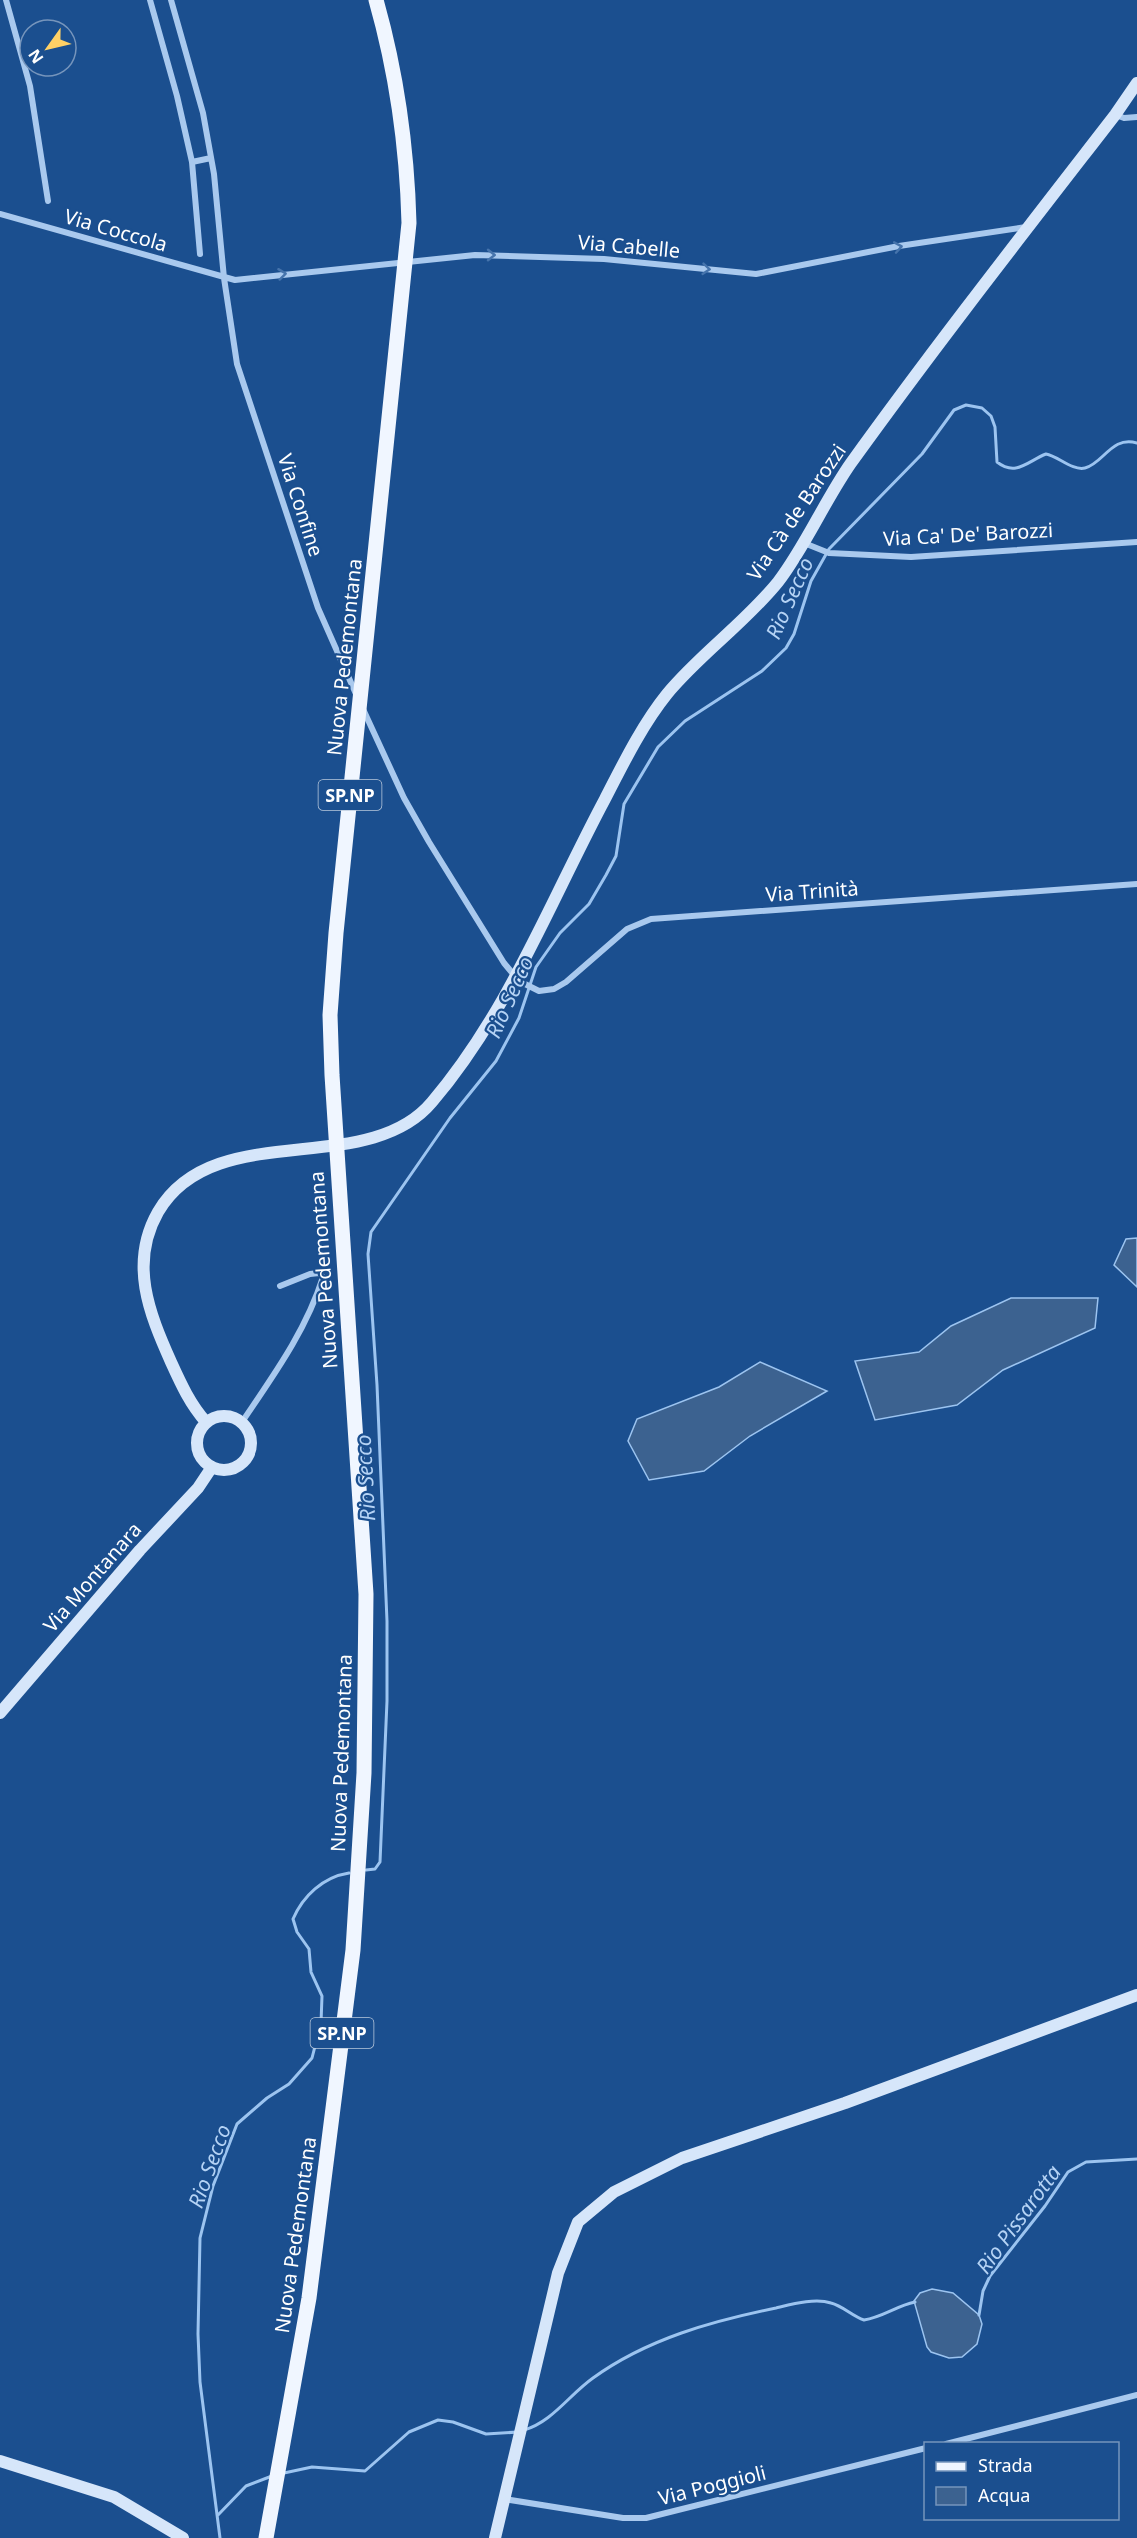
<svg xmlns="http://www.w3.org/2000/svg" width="1137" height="2538" viewBox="0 0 1137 2538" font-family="'Noto Sans',sans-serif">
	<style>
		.water { fill: #3c6290; stroke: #9cc4f0; stroke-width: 1.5 }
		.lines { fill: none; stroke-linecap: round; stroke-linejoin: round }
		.stream { stroke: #9cc4f0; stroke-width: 3 }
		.street { stroke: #a9c9ee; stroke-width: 6 }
		.secondary { stroke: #d6e6fa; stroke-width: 12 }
		.primary { stroke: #f0f6ff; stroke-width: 15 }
		.oneway { stroke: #4674ac }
		.labels { text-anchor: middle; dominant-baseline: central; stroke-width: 4.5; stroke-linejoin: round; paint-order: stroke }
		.shield { fill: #1b4f8f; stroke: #bbcadd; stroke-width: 1.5 }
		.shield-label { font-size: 18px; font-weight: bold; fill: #fff }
		.street-label { font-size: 20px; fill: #fff; stroke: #1b4f8f }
		.water-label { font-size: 21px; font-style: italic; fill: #b5d3f5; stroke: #1b4f8f }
	</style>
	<rect width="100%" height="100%" fill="#1b4f8f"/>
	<path class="water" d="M1137 1238V1287L1114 1265 1126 1239Z
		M1011 1298H1098L1095 1328 1003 1370 957 1405 875 1420 855 1361 919 1352 951 1326Z
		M760 1362 827 1391 750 1436 704 1471 649 1480 628 1441 637 1419 719 1387Z
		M932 2289 953 2293 979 2315 982 2324 977 2344 962 2357 949 2358 931 2352 927 2347 914 2301 920 2293Z"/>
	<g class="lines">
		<path class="stream" d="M366 1870 375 1869 380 1862 387 1701V1621L377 1385 368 1254 371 1232 450 1118 496 1061 519 1018 536 967 560 933 589 904 606 875 616 856 624 804 658 747 685 721 762 671 786 648 794 634 811 581 829 549 922 454 954 410 966 405 982 408 991 416 995 427 997 462C1016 477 1028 461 1046 454 1058 456 1072 471 1085 468 1103 464 1112 435 1137 443
			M979 2315 983 2291 990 2276 1045 2206 1068 2172 1086 2162 1137 2159
			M524 2430C552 2422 569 2395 593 2378 647 2339 712 2321 776 2308 793 2304 815 2298 831 2303 843 2306 852 2316 864 2320 883 2317 896 2306 915 2302
			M284 2473 312 2467 365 2471 409 2432 438 2420 453 2422 486 2434 518 2432
			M218 2515 246 2486 272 2476
			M220 2538 200 2382 198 2334 200 2238 213 2186 237 2124 267 2098 289 2084 312 2058 321 2023 322 1996 311 1972 309 1949 297 1932 293 1919C303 1896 323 1877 349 1873"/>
		<path class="street" d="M6 0 30 86 48 201
			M150 0 177 96 192 162 200 254
			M171 0 203 113 214 174 224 278 237 364 318 608 356 694
			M1116 115 1124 118 1137 117
			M192 162 211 158
			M0 214 235 280 475 255 604 259 756 274 899 246 1026 227
			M804 543 829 553 911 557 1137 542
			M363 709 404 798 429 842 504 963 519 981 539 991 554 989 566 982 627 929 651 919 1137 884
			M242 1422C273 1376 306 1331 323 1277L319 1273 310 1274 280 1286
			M946 2444 1137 2395
			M504 2499 623 2518H646L926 2448"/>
		<path class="secondary" d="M197 1443a27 27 0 1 1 54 0a27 27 0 1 1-54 0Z
			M206 1422C190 1404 181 1384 171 1362 149 1313 129 1263 158 1212 214 1116 367 1180 432 1102 508 1013 550 902 605 799 623 764 642 725 667 694 700 654 745 623 778 582 805 547 825 500 851 463 936 345 1026 230 1115 115L1137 83
			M0 1713 140 1550 198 1488 212 1467
			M0 2461 114 2497 183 2538
			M495 2538 558 2273 578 2222 614 2192 682 2158 845 2103 1137 1995"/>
		<path class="primary" d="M266 2538 309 2298 353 1950 364 1773 366 1594 332 1075 330 1015 336 933 409 223C407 147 397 74 376 0"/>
	</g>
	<defs><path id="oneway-chevron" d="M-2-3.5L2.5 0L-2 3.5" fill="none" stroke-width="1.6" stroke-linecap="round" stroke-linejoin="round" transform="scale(1.5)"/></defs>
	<g class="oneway">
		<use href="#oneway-chevron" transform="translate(898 247) rotate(-10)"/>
		<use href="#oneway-chevron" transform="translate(491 255)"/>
		<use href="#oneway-chevron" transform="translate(706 269) rotate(5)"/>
		<use href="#oneway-chevron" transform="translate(282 274) rotate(-7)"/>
	</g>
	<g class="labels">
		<g class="shield">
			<rect x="318.5" y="780" width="63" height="30" rx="4.5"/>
			<rect x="310.5" y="2018" width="63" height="30" rx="4.5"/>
		</g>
		<g class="shield-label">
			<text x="350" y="795">SP.NP</text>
			<text x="342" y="2033">SP.NP</text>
		</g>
		<g class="street-label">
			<text transform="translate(116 230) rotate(16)">Via Coccola</text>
			<text transform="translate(629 246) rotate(5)">Via Cabelle</text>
			<text transform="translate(301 505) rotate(72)">Via Confine</text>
			<text transform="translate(796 512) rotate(-56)">Via Cà de Barozzi</text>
			<text transform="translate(968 534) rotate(-3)">Via Ca' De' Barozzi</text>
			<text transform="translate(344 657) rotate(-84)">Nuova Pedemontana</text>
			<text transform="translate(812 891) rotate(-4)">Via Trinità</text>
			<text transform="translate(323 1270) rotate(-94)">Nuova Pedemontana</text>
			<text transform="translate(92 1577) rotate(-49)">Via Montanara</text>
			<text transform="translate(341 1753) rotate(-88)">Nuova Pedemontana</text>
			<text transform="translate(295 2235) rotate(-82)">Nuova Pedemontana</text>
			<text transform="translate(712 2485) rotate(-14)">Via Poggioli</text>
		</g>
		<g class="water-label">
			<text transform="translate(789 598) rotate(-66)">Rio Secco</text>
			<text transform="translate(509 997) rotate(-66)">Rio Secco</text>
			<text transform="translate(365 1478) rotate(-93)">Rio Secco</text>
			<text transform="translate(209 2166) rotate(-70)">Rio Secco</text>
			<text transform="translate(1018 2219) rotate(-54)">Rio Pissarotta</text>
		</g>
	</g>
	<rect x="924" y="2442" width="195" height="78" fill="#1b4f8f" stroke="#7695bc" stroke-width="1.5"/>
	<rect x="936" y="2462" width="30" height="9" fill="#f0f6ff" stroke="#7695bc" stroke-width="1.5"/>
	<text x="978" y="2472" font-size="18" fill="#ffffff">Strada</text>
	<rect x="936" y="2487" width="30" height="18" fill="#3c6290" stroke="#7695bc" stroke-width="1.5"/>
	<text x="978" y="2502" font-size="18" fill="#ffffff">Acqua</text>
	<g transform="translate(48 48) rotate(236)"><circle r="28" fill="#1b4f8f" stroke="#7695bc" stroke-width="1.5"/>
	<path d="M0-4.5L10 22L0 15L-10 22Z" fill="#ffd166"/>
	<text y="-9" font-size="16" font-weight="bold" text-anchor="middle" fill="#ffffff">N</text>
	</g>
</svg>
